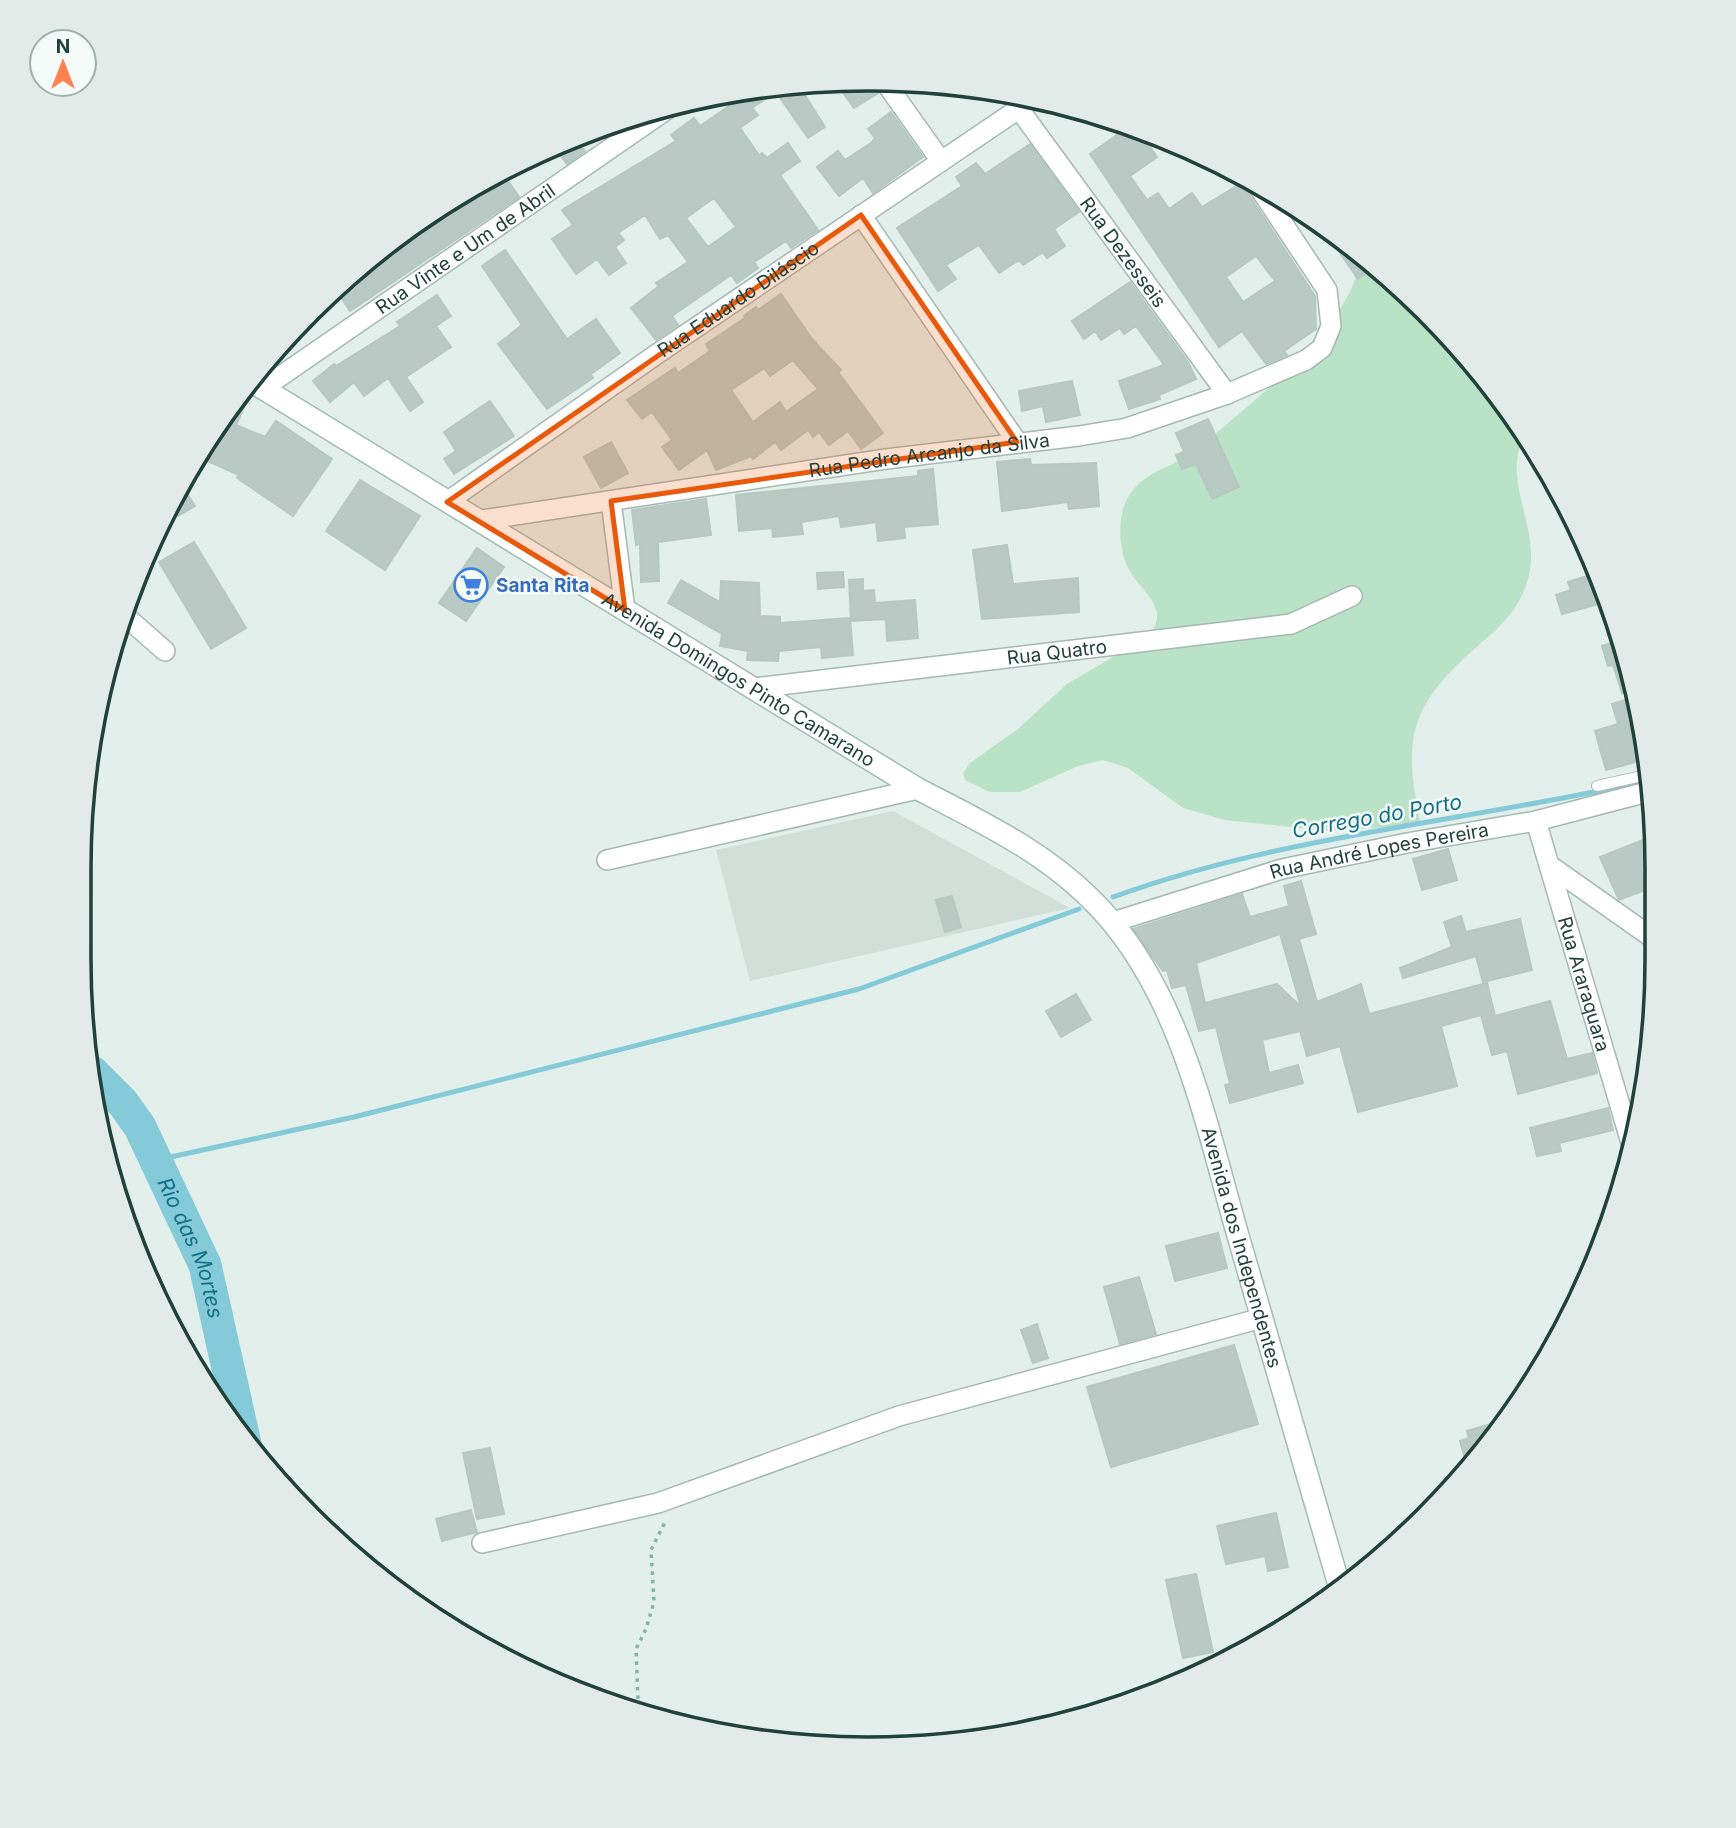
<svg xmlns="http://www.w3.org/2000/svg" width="1736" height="1828" viewBox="0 0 1736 1828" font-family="Inter,sans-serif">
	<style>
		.built { fill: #d1dfd9 }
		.green { fill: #bae2c6 }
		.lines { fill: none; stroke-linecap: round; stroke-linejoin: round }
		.stream { stroke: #85cad9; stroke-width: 5 }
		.river { stroke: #85cad9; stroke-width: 33 }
		.building { fill: #b8cac3; stroke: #b5c9c1; stroke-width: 2; fill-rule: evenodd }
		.lane-casing { stroke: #a5b8b2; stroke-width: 12 }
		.street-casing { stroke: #a5b8b2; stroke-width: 22 }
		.secondary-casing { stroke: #a0bcb3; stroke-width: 24 }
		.path { stroke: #80b6a6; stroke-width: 3.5; stroke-dasharray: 3.5 5; stroke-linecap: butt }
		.lane { stroke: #fff; stroke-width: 10 }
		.street { stroke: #fff; stroke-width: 19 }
		.secondary { stroke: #fff; stroke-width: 21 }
		.marked { fill: #e8590c; fill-opacity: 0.2; stroke: #e8590c; stroke-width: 5; stroke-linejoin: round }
		.labels { text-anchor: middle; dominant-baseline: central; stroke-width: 5; stroke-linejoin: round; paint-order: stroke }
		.street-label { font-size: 19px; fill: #20423a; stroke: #f4faf8 }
		.shop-label { font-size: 19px; font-weight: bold; fill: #366cbe; stroke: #f4faf8; text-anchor: start }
		.water-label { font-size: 21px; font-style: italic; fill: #137086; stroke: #f4faf8 }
		.rim { fill: none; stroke: #20423a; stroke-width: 3.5 }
	</style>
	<rect width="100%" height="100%" fill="#e3efea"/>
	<path class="built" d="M893 811 1070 908 750 981 716 850Z"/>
	<path class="green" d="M1360 252 1462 348 1523 434C1521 442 1518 451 1517 460 1514 498 1538 536 1529 575 1522 605 1504 624 1481 643 1411 704 1401 735 1421 825L1327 831 1225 820 1183 808 1128 768 1103 760 1078 766 1020 792H990L965 780 963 773 970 763 1018 729 1067 684 1150 635C1155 627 1159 619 1156 610 1152 595 1136 583 1129 570 1118 549 1116 512 1131 493 1146 471 1172 467 1193 453 1207 443 1220 429 1234 418 1275 383 1361 312 1360 252Z"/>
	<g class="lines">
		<path class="stream" d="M1113 897C1287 834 1472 821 1651 780
			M157 1160 354 1117 859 989 1079 909"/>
		<path class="river" id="s1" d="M92 1072 123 1103 140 1127 205 1265 245 1444"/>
	</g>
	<path class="building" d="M873 82 878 93 854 108 836 83Z
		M798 84 825 127 808 138 776 92 752 108 758 115 740 128 759 155 762 153 767 158 788 143 800 161 780 175 818 230 791 248 786 241 754 262 758 268 737 283 731 275 672 316 678 325 656 340 631 308 659 286 656 283 688 262 668 235 660 239 645 215 618 233 624 240 615 247 626 263 609 275 597 259 576 274 552 239 573 225 562 210 676 141 671 135 694 118 700 126 729 106 722 96 765 85ZM714 198 736 227 708 247 686 218Z
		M891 112 923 157 873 193 863 178 839 196 817 167 838 151 845 160 871 143 875 138 868 129Z
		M1128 127 1144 145 1147 142 1157 157 1130 176 1147 200 1158 193 1169 209 1192 193 1202 207 1248 179V193L1315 296 1316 329 1284 351 1287 355 1266 364 1242 331 1219 347 1090 154ZM1256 256 1275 281 1243 302 1226 277Z
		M575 138 585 151 567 164 555 148Z
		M1030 144 1079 212 1054 229 1065 246 1047 258 1043 252 1023 265 1019 260 999 273 979 245 946 265 956 279 938 291 897 228 962 186 956 177 976 163 985 174Z
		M502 172 519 197 350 311 335 288 348 274 474 184Z
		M1320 224 1349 242 1375 267 1358 279Z
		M505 250 567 339 596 319 620 353 591 374 593 378 547 409 498 344 522 325 482 266Z
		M1130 282 1188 362 1196 379 1159 395 1160 399 1129 409 1119 381 1164 365 1136 326 1124 334 1120 328 1101 340 1095 331 1084 339 1072 321Z
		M781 294 812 339 841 370 838 372 883 433 861 449 848 431 829 445 819 432 813 437 808 430 781 450 775 442 753 459 751 456 716 470 707 450 679 470 662 447 672 440 652 412 642 419 627 400 675 368 678 373 710 351 706 344 745 318 744 316 756 307 758 310ZM793 360 818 389 786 412 780 402 753 422 731 390 764 368 770 376Z
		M437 295 451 316 436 326 451 347 406 377 423 402 410 411 388 378 364 396 354 382 330 402 313 381 334 364 336 366 400 326 397 322Z
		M1072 381 1080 415 1046 422 1043 406 1022 411 1019 391Z
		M241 390 249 396 236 425 265 437 276 421 332 459 293 516 237 478 239 475 201 458Z
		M490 401 514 436 454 474 444 459 456 451 444 432Z
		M1208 419 1239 487 1212 499 1196 464 1182 469 1176 455 1184 452 1176 433Z
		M611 442 628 473 601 488 584 457Z
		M1030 459 1031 465 1096 463 1099 506 1069 509 1068 502 1002 511 997 462Z
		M933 469 938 524 904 527 905 538 878 541 876 522 841 527 839 516 801 522 803 534 773 537 772 528 739 531 736 495 918 476V471Z
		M360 480 420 516 385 570 326 531Z
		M181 485 195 506 178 516 170 503Z
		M706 499 711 535 658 542 659 581 641 582 640 544 636 545 632 510Z
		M194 542 246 628 211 649 159 562Z
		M1007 545 1013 584 1078 578 1079 612 982 619 973 550Z
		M477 548 504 567 466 621 439 603Z
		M843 572 844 587 818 589 817 573Z
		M1597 573 1609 601 1562 614 1556 595 1571 590 1568 582Z
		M863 579V591L874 590 875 603 915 600 918 638 887 641 886 619 851 621 849 580Z
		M681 580 720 602 721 581 759 583 760 616 780 617V623L850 618 853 655 822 658 821 647 779 651 778 661 747 660 748 651 720 646 722 634 668 603Z
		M1621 640 1633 690 1622 693 1613 665 1608 666 1602 646Z
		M1635 697 1639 718 1628 721 1639 761 1606 770 1595 731 1618 724 1612 704Z
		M1653 836 1655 886 1619 900 1600 857Z
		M1448 849 1457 880 1422 890 1413 859Z
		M1301 881 1316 934 1299 939 1317 1002 1361 984 1369 1014 1487 983 1495 1016 1550 1001 1567 1059 1592 1053 1597 1073 1518 1094 1507 1051 1492 1055 1481 1015 1441 1026 1457 1086 1358 1112 1340 1046 1307 1056 1300 1031 1262 1040 1269 1073 1298 1065 1303 1083 1230 1103 1225 1085 1230 1084 1216 1027 1199 1031 1186 985 1172 988 1167 970 1163 971 1133 929 1242 894 1250 917 1289 906 1284 886ZM1280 934 1301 1007 1277 984 1205 1003 1196 963Z
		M952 896 961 927 945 932 936 900Z
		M1461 916 1466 932 1520 919 1532 970 1483 982 1476 956 1403 978 1400 968 1452 947 1444 922Z
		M1076 994 1091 1020 1061 1037 1046 1011Z
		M1608 1108 1613 1130 1559 1143 1561 1151 1537 1156 1530 1128Z
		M1218 1233 1227 1268 1175 1281 1166 1246Z
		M1139 1277 1156 1334 1120 1344 1104 1287Z
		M1037 1324 1048 1358 1033 1363 1021 1330Z
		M1234 1345 1258 1424 1111 1467 1087 1387Z
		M1491 1424 1495 1435 1482 1449 1464 1455 1460 1441 1469 1438 1467 1431Z
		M490 1448 504 1514 477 1519 463 1453Z
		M471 1510 477 1532 442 1541 436 1519Z
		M1276 1513 1288 1567 1268 1571 1265 1556 1226 1564 1217 1526Z
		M1196 1574 1213 1652 1183 1658 1166 1580Z"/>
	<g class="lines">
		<defs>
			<path id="lane" d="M1597 786 1651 774"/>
			<g id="street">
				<path d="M885 82 941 161"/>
				<path id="s2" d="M1019 109 1227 394"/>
				<path d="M861 215 1017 442"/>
				<path id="s3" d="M262 389 669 108"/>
				<path d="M611 501 625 610"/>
				<path id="s4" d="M447 502 654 356 1033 99"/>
				<path id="s5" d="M482 520 886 459 1079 436 1127 428 1227 394 1306 360 1322 348 1331 326 1327 290 1258 186"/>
				<path d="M124 615 165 651"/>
				<path id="s6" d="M755 688 1291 624 1352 596"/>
				<path id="s7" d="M1536 821 1632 1146"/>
				<path d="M607 860 918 789"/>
				<path d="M1549 865 1657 941"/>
				<path id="s8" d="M1113 922 1282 869 1407 843 1536 821 1651 791"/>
				<path d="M482 1543 658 1503 899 1416 1262 1318"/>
			</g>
			<g id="secondary">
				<path id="s9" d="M249 380 918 789C990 826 1060 859 1112 922 1185 1010 1208 1133 1239 1239 1272 1355 1306 1470 1339 1585"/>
			</g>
		</defs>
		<use href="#lane" class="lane-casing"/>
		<use href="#street" class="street-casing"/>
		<use href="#secondary" class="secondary-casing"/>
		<path class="path" d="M615 1708 638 1700 636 1649 646 1629 654 1602 651 1550 666 1520"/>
		<use href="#lane" class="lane"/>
		<use href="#street" class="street"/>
		<use href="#secondary" class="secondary"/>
	</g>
	<path class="marked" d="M861 215 1017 442 611 501 625 610 447 502Z"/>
	<defs>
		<symbol id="supermarket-ring" viewBox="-11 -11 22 22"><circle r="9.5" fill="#f4faf8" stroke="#3f7fe0" stroke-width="1.5"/><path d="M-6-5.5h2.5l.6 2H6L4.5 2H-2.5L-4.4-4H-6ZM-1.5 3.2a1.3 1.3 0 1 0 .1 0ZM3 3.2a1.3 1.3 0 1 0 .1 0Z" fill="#3f7fe0"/></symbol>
	</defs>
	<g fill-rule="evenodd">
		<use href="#supermarket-ring" x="452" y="566" width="38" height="38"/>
	</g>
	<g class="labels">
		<g class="street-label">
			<text stroke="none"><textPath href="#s3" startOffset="247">Rua Vinte e Um de Abril</textPath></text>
			<text stroke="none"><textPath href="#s2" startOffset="177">Rua Dezesseis</textPath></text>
			<text stroke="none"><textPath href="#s4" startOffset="355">Rua Eduardo Diláscio</textPath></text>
			<text stroke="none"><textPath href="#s5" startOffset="452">Rua Pedro Arcanjo da Silva</textPath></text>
			<text stroke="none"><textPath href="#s6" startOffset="304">Rua Quatro</textPath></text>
			<text stroke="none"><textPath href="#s9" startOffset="574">Avenida Domingos Pinto Camarano</textPath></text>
			<text stroke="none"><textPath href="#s8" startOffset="276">Rua André Lopes Pereira</textPath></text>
			<text stroke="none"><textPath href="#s7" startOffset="170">Rua Araraquara</textPath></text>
			<text stroke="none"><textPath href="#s9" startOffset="1374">Avenida dos Independentes</textPath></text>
		</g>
		<g class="shop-label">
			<text x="496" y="585">Santa Rita</text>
		</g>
		<g class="water-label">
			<text transform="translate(1377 816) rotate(-10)">Corrego do Porto</text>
			<text stroke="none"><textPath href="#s1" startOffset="205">Rio das Mortes</textPath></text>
		</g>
	</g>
	<path d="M0 0H1736V1828H0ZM868 91H868A777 777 0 0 1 1645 868V960A777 777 0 0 1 868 1737H868A777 777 0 0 1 91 960V868A777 777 0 0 1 868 91Z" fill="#e3ebe9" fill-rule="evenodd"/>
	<path class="rim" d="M868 91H868A777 777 0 0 1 1645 868V960A777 777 0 0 1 868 1737H868A777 777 0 0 1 91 960V868A777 777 0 0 1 868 91Z"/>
	<g transform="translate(63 63)"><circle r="33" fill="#f4faf8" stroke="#9fb0ac" stroke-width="2"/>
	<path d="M0-5L12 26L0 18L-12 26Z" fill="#ff8051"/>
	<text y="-10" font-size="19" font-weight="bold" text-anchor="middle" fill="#20423a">N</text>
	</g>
</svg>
